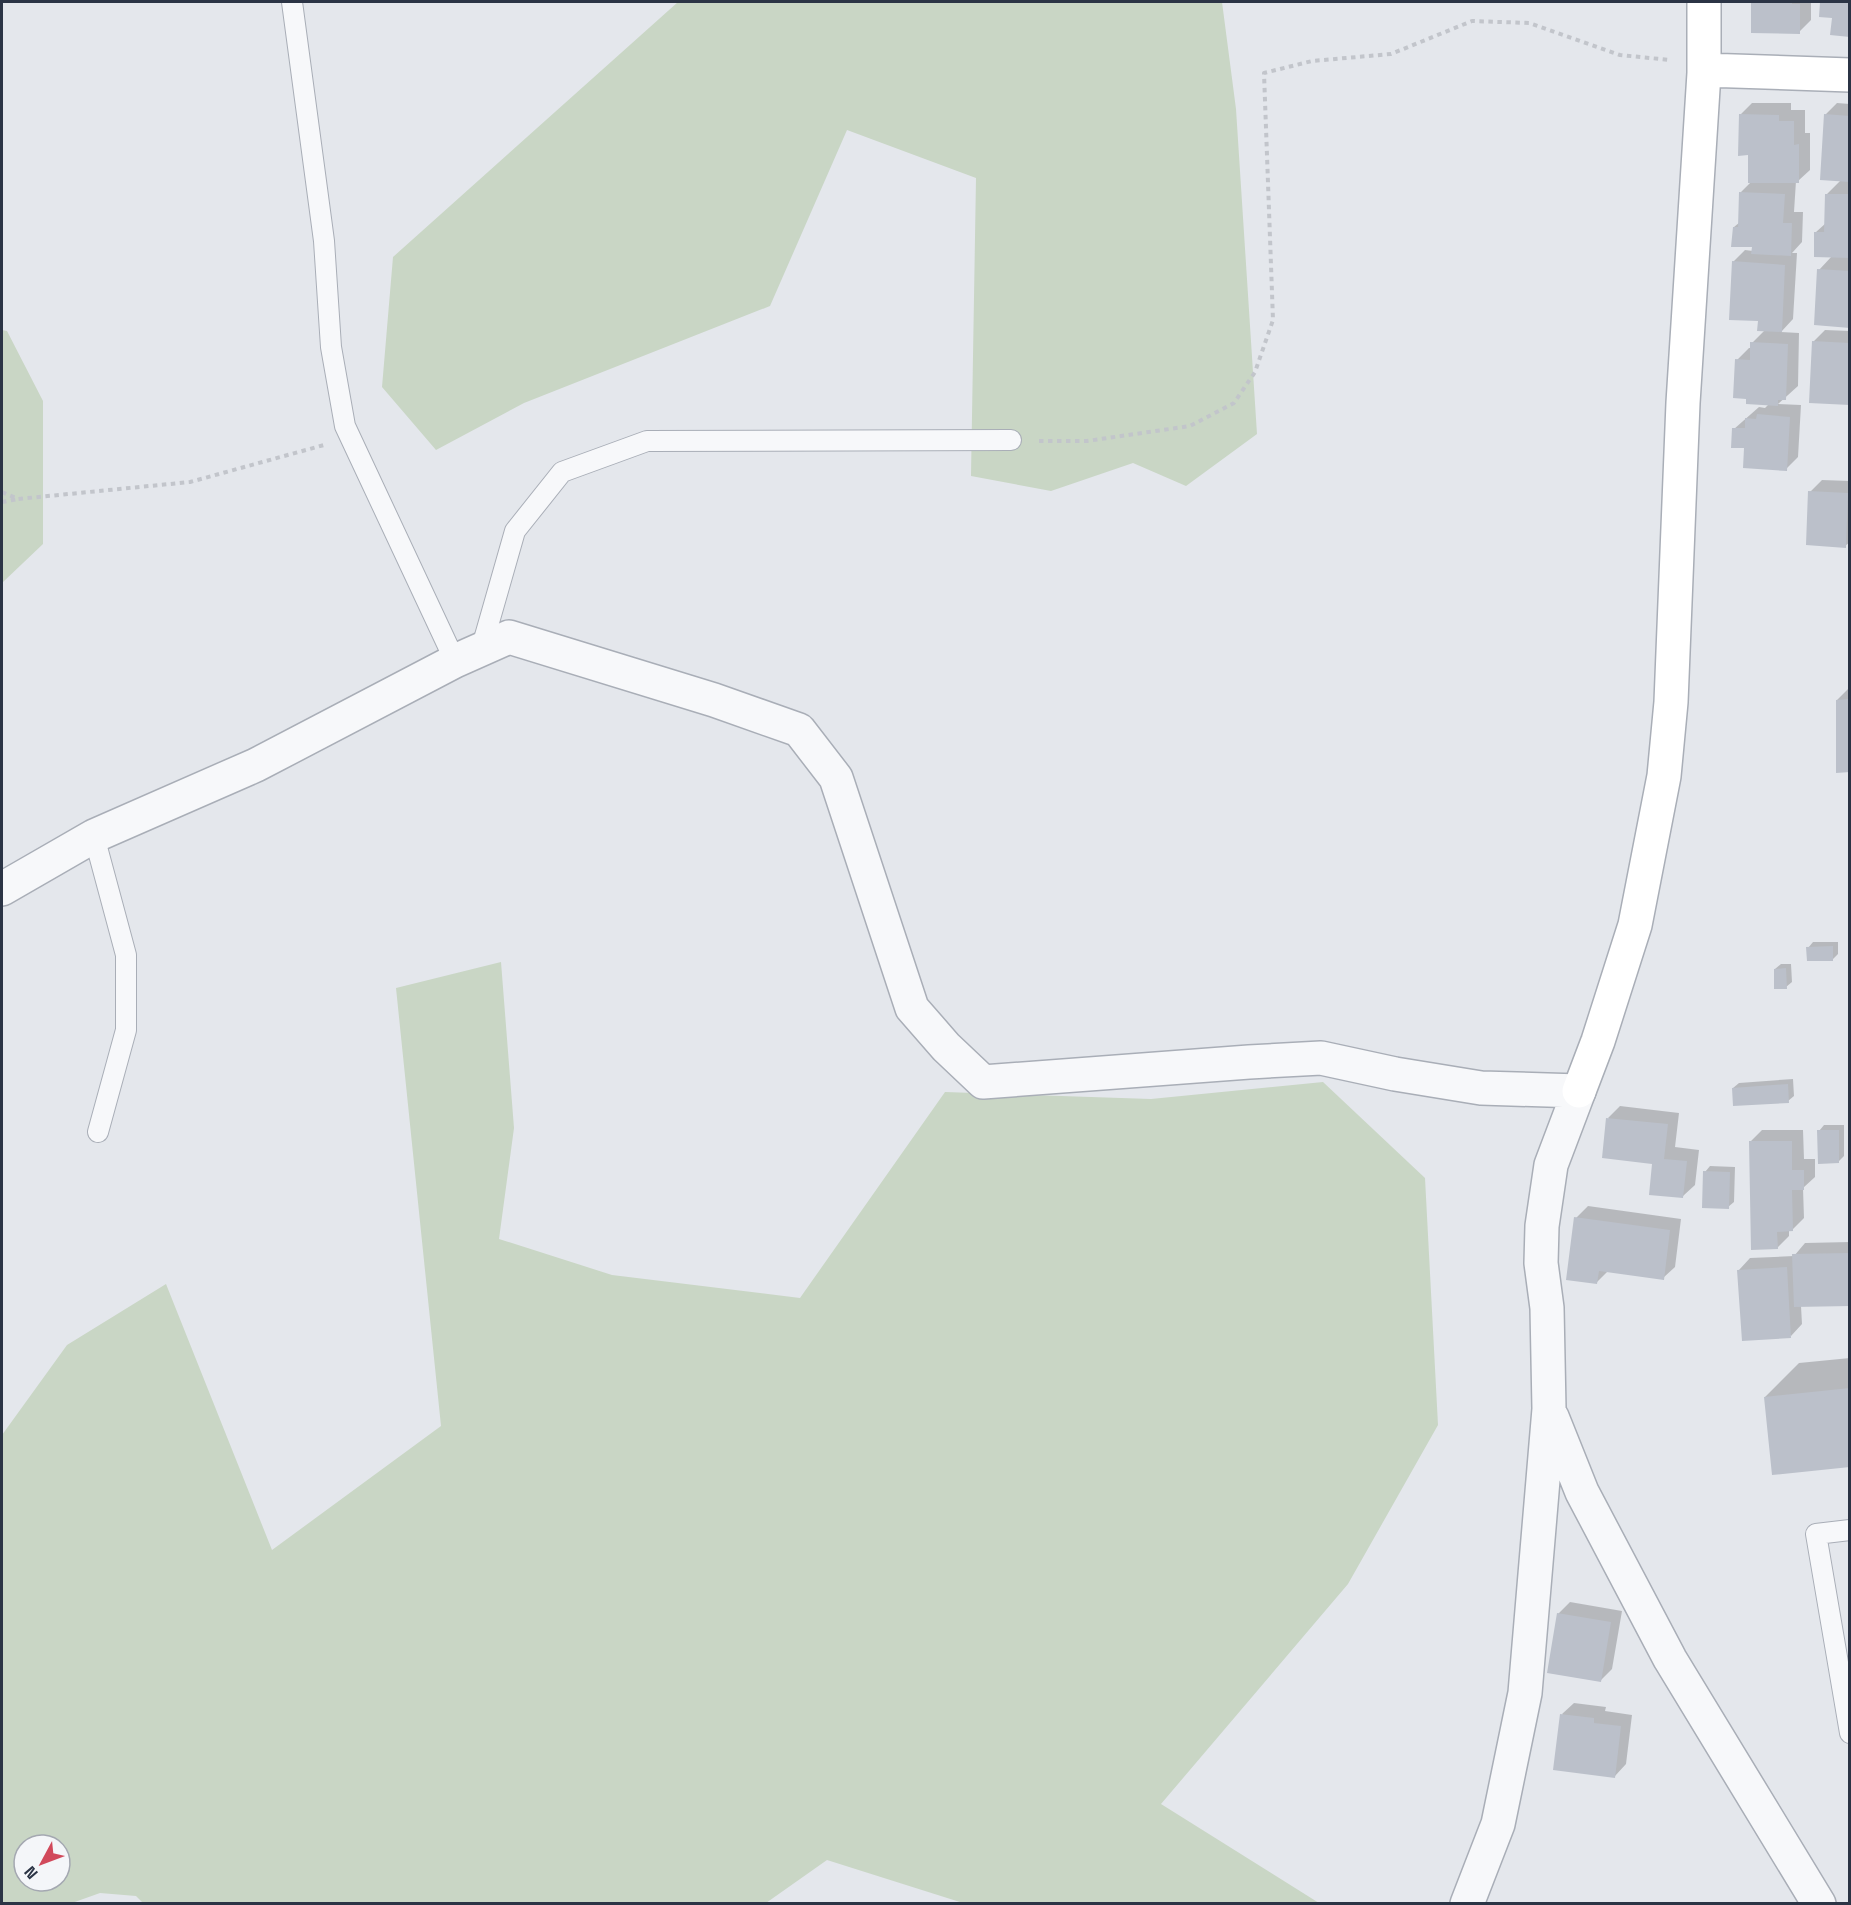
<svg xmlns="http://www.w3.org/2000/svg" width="1851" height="1905" viewBox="0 0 1851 1905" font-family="'Space Grotesk',sans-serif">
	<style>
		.green { fill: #c9d6c5; fill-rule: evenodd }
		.shadow { fill: #0003 }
		.building { fill: #bbc0ca }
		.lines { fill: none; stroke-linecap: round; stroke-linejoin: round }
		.lane-casing { stroke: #a9aeb7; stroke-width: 22 }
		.street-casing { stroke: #a9aeb7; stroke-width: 36 }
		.secondary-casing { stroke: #a9aeb7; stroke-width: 36 }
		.path { stroke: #c2c5cb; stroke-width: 4; stroke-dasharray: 4.5 4.5; stroke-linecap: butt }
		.lane { stroke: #f7f8fa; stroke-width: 20 }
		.street { stroke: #f7f8fa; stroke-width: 33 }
		.secondary { stroke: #fff; stroke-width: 33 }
	</style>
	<rect width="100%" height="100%" fill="#e4e7ec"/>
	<path class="green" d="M678 2H1222L1236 109 1257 434 1186 486 1133 463 1051 491 971 476 976 178 847 130 770 306 524 403 436 450 382 387 393 257Z
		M2 330 7 331 43 401V544L2 583Z
		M501 962 514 1128 499 1239 612 1275 800 1298 945 1092 1151 1099 1323 1082 1425 1178 1438 1425 1348 1584 1161 1804 1319 1903H963L827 1860 766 1903 144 1904 136 1896 100 1893 72 1903 2 1904V1435L67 1345 166 1284 272 1550 441 1426 396 988ZM24 1845H60V1881H24Z"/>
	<path class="shadow" d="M1752 2H1811V20L1799 32H1752Z
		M1752 103H1791V110H1805V133H1810V170L1798 181H1796L1794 212H1803L1802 242 1792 253H1797L1793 319 1781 332 1799 333 1798 386 1778 404 1801 405 1798 457 1786 469 1746 447 1734 429 1759 407 1765 408 1769 404 1737 360 1749 348H1751L1752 343 1765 330 1733 262 1745 250 1753 251 1754 246 1734 227 1740 222 1741 192 1752 181 1749 154 1740 115Z
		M1837 103 1850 104V326L1819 270 1832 256 1816 232 1826 223 1827 194 1841 180 1825 115Z
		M1825 330 1850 331V404L1813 342Z
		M1822 480 1850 481V542L1845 546 1810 492Z
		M1849 688 1850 771 1837 700Z
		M1813 942H1838V954L1833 959 1808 948Z
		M1781 964H1791L1792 982 1786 987 1775 969Z
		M1793 1079 1794 1096 1788 1101 1733 1088 1739 1083Z
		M1620 1106 1679 1113 1675 1147 1699 1150 1695 1185 1683 1196 1654 1162 1608 1118Z
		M1824 1125H1844V1156L1838 1162 1819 1131Z
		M1762 1130H1803L1804 1159H1815V1177L1803 1188 1804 1218 1792 1230H1789V1236L1777 1248 1750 1142Z
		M1850 1133V1149H1849L1848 1135Z
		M1710 1166 1735 1167 1734 1202 1728 1207 1705 1172Z
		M1588 1206 1681 1219 1675 1267 1663 1278 1608 1271 1597 1282 1576 1218Z
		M1850 1242V1305L1801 1306 1802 1324 1791 1336 1739 1270 1750 1258 1794 1256 1805 1243Z
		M1850 1358V1466L1765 1397 1799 1363Z
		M1570 1602 1622 1611 1612 1669 1600 1681 1558 1614Z
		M1574 1703 1606 1707 1605 1711 1632 1715 1626 1764 1615 1776 1562 1714Z"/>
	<path class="building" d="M1751 2H1792V4H1800V34L1751 33Z
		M1820 2H1850V37L1830 35 1832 18 1819 17Z
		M1739 114 1779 115V121H1794V145L1799 144V183H1748V155L1738 156Z
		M1824 114 1850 116V182L1820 180Z
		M1739 192 1785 194 1783 223H1792L1791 256 1751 254 1752 247H1731L1733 227H1738Z
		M1825 194H1850V258L1814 257V232H1824Z
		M1732 261 1785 265 1782 332 1757 331 1758 321 1729 320Z
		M1817 269 1850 271V328L1814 325Z
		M1812 341 1850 343V405L1809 403Z
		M1750 342 1788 344 1786 400H1778V406L1746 404V399L1733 398 1735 359 1750 360Z
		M1757 414 1790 417 1787 471 1743 468 1744 448H1731L1732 428H1745V418L1756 419Z
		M1808 491 1848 493 1846 548 1806 545Z
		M1850 699V772L1836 773V700Z
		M1833 946V961H1807L1806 947Z
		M1786 968 1787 989H1774V969Z
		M1788 1084 1789 1103 1733 1106 1732 1088Z
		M1606 1118 1668 1124 1664 1159 1687 1161 1683 1198 1649 1195 1652 1164 1602 1158Z
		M1817 1130H1839V1163L1818 1164Z
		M1749 1141H1792V1170H1804V1190H1792L1793 1231 1777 1232 1778 1249 1751 1250Z
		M1703 1171 1730 1172 1729 1209 1702 1208Z
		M1574 1217 1670 1230 1664 1280 1599 1271 1597 1284 1566 1280Z
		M1850 1253V1306L1794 1307 1792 1254Z
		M1787 1267 1791 1338 1742 1341 1737 1270Z
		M1850 1388V1467L1772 1475 1764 1397Z
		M1557 1613 1611 1622 1601 1682 1547 1673Z
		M1560 1714 1594 1718V1723L1621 1726 1615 1778 1553 1770Z"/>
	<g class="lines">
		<defs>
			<path id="lane" d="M292 2 324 241 331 347 345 426 455 661
				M481 650 515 531 562 472 647 441 1011 440
				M94 836 126 955V1030L98 1132
				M1850 1530 1816 1534 1850 1733"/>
			<path id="street" d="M2 889 94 836 256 765 455 661 509 637 714 700 799 730 836 778 912 1008 946 1047 983 1082 1249 1062 1321 1058 1395 1074 1481 1088 1579 1091 1551 1165 1542 1226 1541 1263 1547 1308 1549 1409 1525 1693 1498 1824 1467 1904
				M1552 1417 1582 1492 1670 1659 1819 1904"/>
			<path id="secondary" d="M1704 70 1850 75
				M1579 1091 1598 1041 1635 925 1664 776 1671 702 1683 403 1704 73V2"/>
		</defs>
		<use href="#lane" class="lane-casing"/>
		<use href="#street" class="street-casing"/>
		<use href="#secondary" class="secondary-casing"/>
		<path class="path" d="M1039 441H1087L1190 426 1234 403 1255 372 1273 320 1264 73 1312 61 1391 54 1472 21 1529 23 1620 55 1670 60
			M2 492 18 499 190 482 324 445
			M2 502 18 499"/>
		<use href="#lane" class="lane"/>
		<use href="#street" class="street"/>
		<use href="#secondary" class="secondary"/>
	</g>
	<rect width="1851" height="1905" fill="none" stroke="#2b3445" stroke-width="6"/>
	<g transform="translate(42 1863) rotate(229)"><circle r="28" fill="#f4f6f9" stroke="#a4a8b1" stroke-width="1.5"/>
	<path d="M0-4.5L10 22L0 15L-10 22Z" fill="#d1495b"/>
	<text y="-9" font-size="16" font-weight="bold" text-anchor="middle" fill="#2b3445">N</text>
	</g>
</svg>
